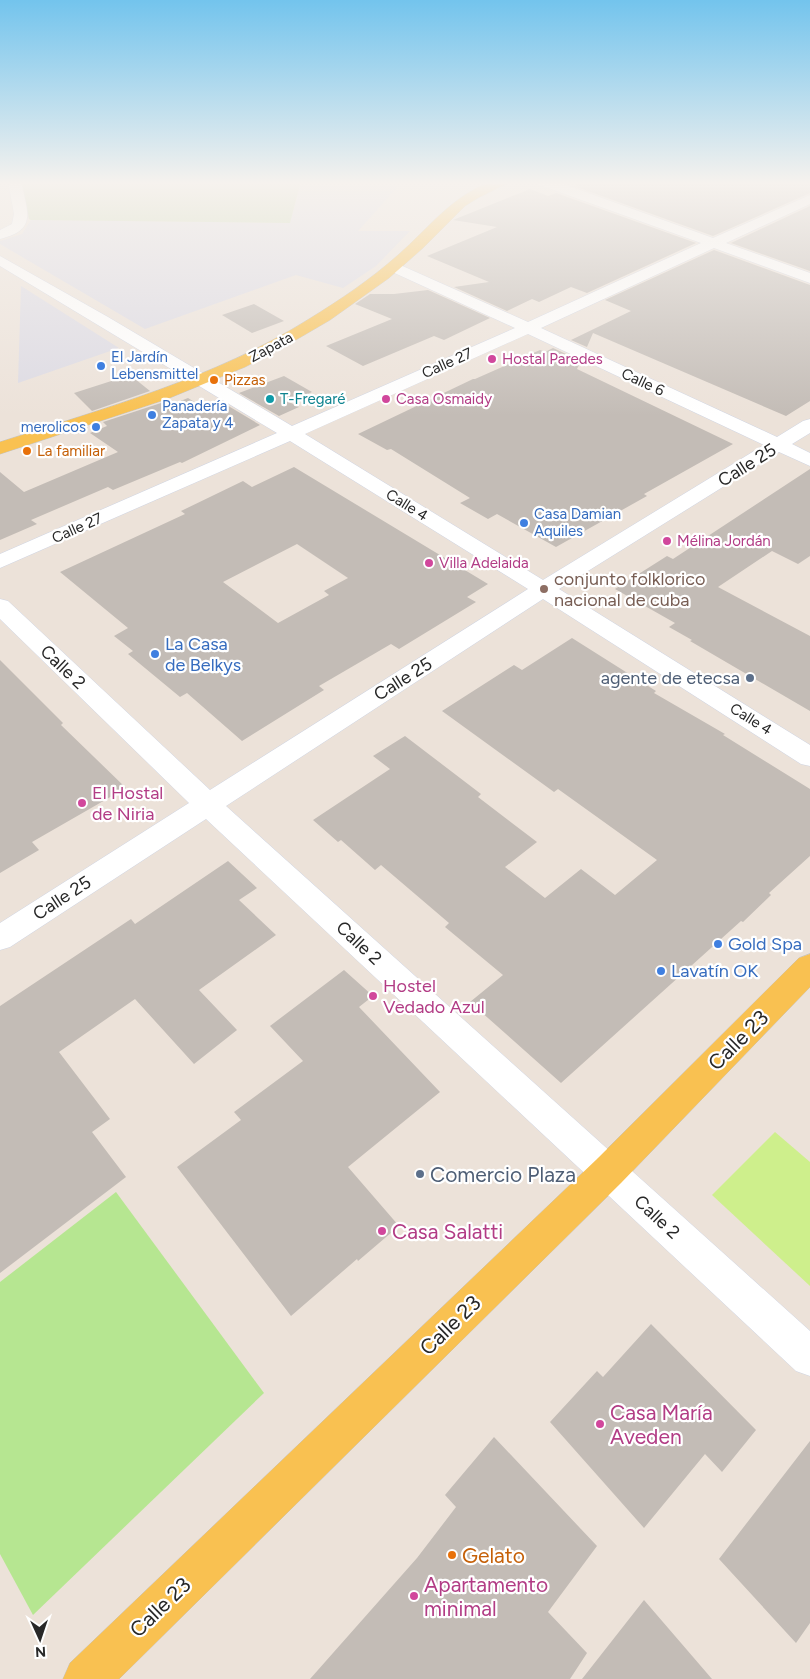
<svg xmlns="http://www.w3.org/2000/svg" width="810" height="1679" viewBox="0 0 810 1679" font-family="Figtree,sans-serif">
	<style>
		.industrial { fill: #dcdae3 }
		.green { fill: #b6e691 }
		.cemetery { fill: #c6d7af }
		.pitch { fill: #ceef8c }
		.building { fill: #c3bcb6; fill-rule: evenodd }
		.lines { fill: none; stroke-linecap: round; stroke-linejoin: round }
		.minor-casing { stroke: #ced4e3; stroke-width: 1 }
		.major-casing { stroke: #c3c3c3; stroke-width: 1 }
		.minor { fill: #fff; fill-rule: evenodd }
		.major { fill: #f9c151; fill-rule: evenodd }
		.hotel-dot { fill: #d1479c; stroke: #fff; stroke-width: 2 }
		.shop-dot { fill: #3f7fe0; stroke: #fff; stroke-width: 2 }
		.food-dot { fill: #e8710a; stroke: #fff; stroke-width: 2 }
		.culture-dot { fill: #0f9aa8; stroke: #fff; stroke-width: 2 }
		.education-dot { fill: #8d6e63; stroke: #fff; stroke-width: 2 }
		.service-dot { fill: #5c6f8a; stroke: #fff; stroke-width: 2 }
		.labels { text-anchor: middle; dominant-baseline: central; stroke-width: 4.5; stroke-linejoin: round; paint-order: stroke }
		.far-street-label { font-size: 15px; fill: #282828; stroke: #fff }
		.far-shop-label { font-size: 15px; fill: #366cbe; stroke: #fff; text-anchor: start }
		.far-hotel-label { font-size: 15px; fill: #b23c85; stroke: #fff; text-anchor: start }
		.far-food-label { font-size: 15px; fill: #c56008; stroke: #fff; text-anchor: start }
		.far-culture-label { font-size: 15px; fill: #0d838f; stroke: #fff; text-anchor: start }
		.street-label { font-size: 18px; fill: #282828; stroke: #fff }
		.education-label { font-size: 18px; fill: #785e54; stroke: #fff; text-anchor: start }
		.shop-label { font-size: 18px; fill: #366cbe; stroke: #fff; text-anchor: start }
		.service-label { font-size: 18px; fill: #4e5e75; stroke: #fff; text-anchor: end }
		.hotel-label { font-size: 18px; fill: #b23c85; stroke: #fff; text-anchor: start }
		.near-street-label { font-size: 21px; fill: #282828; stroke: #fff }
		.near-service-label { font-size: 21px; fill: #4e5e75; stroke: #fff; text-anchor: start }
		.near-hotel-label { font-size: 21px; fill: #b23c85; stroke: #fff; text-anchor: start }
		.near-food-label { font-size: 21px; fill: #c56008; stroke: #fff; text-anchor: start }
	</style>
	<rect width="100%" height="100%" fill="#ece2d9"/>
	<path class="industrial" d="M349 181H403L358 231H410L376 266 343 288 296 275 145 329 0 244V241L22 234 31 220 290 223 301 184 341 186Z
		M21 286 119 348 18 383Z"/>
	<path class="green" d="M116 1192 264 1393 33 1615 0 1554V1282Z"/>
	<path class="cemetery" d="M21 181H301L290 223 31 220 29 219Z"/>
	<path class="pitch" d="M775 1132 810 1162V1286L712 1195Z"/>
	<path class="building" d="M587 181H810V193L713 236 574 186Z
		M530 189 548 196 556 193 696 243 587 293 571 287 539 302 532 299 507 311 454 287 489 282 427 256 497 227 453 220Z
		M810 206V271L731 243Z
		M714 250 810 285V401L786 416 593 333 587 347 571 340 631 311 605 300Z
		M428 290 490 318 444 340 434 336 363 366 326 346 392 319 355 304 370 294H394Z
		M254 304 284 321 252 333 222 315Z
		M553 348 581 361 577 369 733 444 644 494 647 496 556 547 497 514 488 519 460 503 470 498 391 449 387 450 358 434 473 379H475L540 350 545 352Z
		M130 375 150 391 92 411 74 393Z
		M284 376 312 392 289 402 299 407 279 416 239 393Z
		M188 398 204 408 220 401 260 425 182 463 180 462 113 490 108 487 31 520 37 524 0 540V472L24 492 118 452 90 433 107 426 103 422 164 402 168 406Z
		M294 467 488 584 467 597 476 602 399 649 391 644 319 686 324 690 242 741 187 693 180 697 128 654 133 651 114 636 128 628 60 572 185 514 181 511 243 481 252 487ZM297 544 348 578 324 591 329 595 278 623 223 582Z
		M810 469V556L798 564 772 551 718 587 810 636V711L690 641 692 640 669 627 675 623 615 589 667 556 673 559Z
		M572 638 656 691 654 693 725 734 723 735 810 789V856L769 893 771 895 743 922 741 921 561 1083 470 1002 503 975 445 927 449 923 381 865 375 870 341 840 338 842 313 820 390 769 373 756 405 736 481 794 478 797 537 842 505 867 545 898 581 869 615 895 657 860 558 789 554 792 442 711 514 665 522 670Z
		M0 660 63 723 61 725 126 788 32 842 39 850 0 873Z
		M228 861 257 888 239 900 276 935 199 990 237 1030 194 1064 135 999 59 1052 110 1119 92 1132 126 1177 0 1273V1006L131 919 135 924Z
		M344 970 373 996 359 1007 440 1092 348 1167 399 1226 358 1261 357 1259 291 1316 177 1167 241 1120 234 1112 303 1061 270 1026Z
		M651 1324 756 1430 722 1472 705 1454 644 1528 550 1422 597 1371 603 1377Z
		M494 1437 597 1546 548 1612 587 1653 570 1679H310L417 1558 456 1507 445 1495Z
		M810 1441V1623L796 1643 719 1559Z
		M644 1600 712 1679H582Z"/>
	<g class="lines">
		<defs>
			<path id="minor" d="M8 181H21C27 212 38 230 0 239V230L12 224 14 214Z
				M536 181H555L713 238 810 195V204L726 243 810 273V283L714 248 541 328 777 437 803 421 810 419V433L792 444 810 453V466L779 452 559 589 810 745V766L801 764 543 599 226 806 810 1331V1376L796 1371 206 819 10 947 0 950V923L189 803 0 619V599L8 601 210 790 528 589 290 441 0 568V554L277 433 0 266V256L108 317 292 426 515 328 388 270 386 267 388 264H398L528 322 701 243 537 184ZM528 334 764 445 543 580 305 434Z"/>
			<path id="major" d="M493 181H512L478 198 465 206 423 248 389 278 330 320 282 348 245 367 167 399 0 454V442C105 408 215 378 309 319 340 300 371 279 398 255 429 228 452 195 493 181Z
				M810 954V987L621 1183 119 1679H63L70 1663 597 1159 799 958Z"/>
		</defs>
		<use href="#minor" class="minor-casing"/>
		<use href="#major" class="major-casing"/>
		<use href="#minor" class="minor"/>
		<use href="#major" class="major"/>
	</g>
	<linearGradient id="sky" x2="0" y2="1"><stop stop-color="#73c4ed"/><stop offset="0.44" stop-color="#f6f2ee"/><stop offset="1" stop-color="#f6f2ee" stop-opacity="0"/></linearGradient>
	<rect width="810" height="416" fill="url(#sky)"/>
	<g class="hotel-dot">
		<circle cx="492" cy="359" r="5"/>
		<circle cx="386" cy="399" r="5"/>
		<circle cx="667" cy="541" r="5"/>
		<circle cx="429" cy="563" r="5"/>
		<circle cx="82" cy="803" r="5"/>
		<circle cx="373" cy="996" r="5"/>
		<circle cx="382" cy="1231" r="5"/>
		<circle cx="600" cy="1424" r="5"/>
		<circle cx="414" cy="1596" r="5"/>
	</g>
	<g class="shop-dot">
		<circle cx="101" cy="366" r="5"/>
		<circle cx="152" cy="415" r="5"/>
		<circle cx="96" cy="427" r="5"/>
		<circle cx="524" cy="523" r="5"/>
		<circle cx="155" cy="654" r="5"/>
		<circle cx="718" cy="944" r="5"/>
		<circle cx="661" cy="971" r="5"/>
	</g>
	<g class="food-dot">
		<circle cx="214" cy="380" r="5"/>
		<circle cx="27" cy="451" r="5"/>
		<circle cx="452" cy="1555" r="5"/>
	</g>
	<circle class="culture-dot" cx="270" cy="399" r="5"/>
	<circle class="education-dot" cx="544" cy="589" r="5"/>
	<g class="service-dot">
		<circle cx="750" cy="678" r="5"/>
		<circle cx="420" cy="1174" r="5"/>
	</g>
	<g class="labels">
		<g class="far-street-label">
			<text transform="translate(271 347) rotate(-28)">Zapata</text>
			<text transform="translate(447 363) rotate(-24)">Calle 27</text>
			<text transform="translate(643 382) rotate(25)">Calle 6</text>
			<text transform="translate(407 505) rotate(32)">Calle 4</text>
			<text transform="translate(77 528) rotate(-24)">Calle 27</text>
			<text transform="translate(751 719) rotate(32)">Calle 4</text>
		</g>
		<g class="far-shop-label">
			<text x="111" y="357">El Jardín<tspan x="111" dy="17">Lebensmittel</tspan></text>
			<text x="162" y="406">Panadería<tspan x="162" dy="17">Zapata y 4</tspan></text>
			<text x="86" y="427" text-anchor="end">merolicos</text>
			<text x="534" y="514">Casa Damian<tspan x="534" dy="17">Aquiles</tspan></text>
		</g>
		<g class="far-hotel-label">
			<text x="502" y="359">Hostal Paredes</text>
			<text x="396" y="399">Casa Osmaidy</text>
			<text x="677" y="541">Mélina Jordán</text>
			<text x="439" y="563">Villa Adelaida</text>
		</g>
		<g class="far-food-label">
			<text x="224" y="380">Pizzas</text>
			<text x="37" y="451">La familiar</text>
		</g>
		<g class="far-culture-label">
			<text x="280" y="399">T-Fregaré</text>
		</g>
		<g class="street-label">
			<text transform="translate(747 465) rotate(-32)">Calle 25</text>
			<text transform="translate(63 667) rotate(44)">Calle 2</text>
			<text transform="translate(403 679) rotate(-32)">Calle 25</text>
			<text transform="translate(62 898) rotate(-33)">Calle 25</text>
			<text transform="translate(359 943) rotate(43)">Calle 2</text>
			<text transform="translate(657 1217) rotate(43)">Calle 2</text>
		</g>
		<g class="education-label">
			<text x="554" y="579">conjunto folklorico<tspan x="554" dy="21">nacional de cuba</tspan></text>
		</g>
		<g class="shop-label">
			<text x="165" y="644">La Casa<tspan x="165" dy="21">de Belkys</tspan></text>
			<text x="728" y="944">Gold Spa</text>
			<text x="671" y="971">Lavatín OK</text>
		</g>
		<g class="service-label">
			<text x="740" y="678">agente de etecsa</text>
		</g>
		<g class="hotel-label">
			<text x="92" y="793">El Hostal<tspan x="92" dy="21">de Niria</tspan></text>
			<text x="383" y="986">Hostel<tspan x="383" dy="21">Vedado Azul</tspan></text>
		</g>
		<g class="near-street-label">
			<text transform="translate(738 1040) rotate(-45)">Calle 23</text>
			<text transform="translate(450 1325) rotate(-44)">Calle 23</text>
			<text transform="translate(160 1607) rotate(-44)">Calle 23</text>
		</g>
		<g class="near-service-label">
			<text x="430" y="1174">Comercio Plaza</text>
		</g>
		<g class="near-hotel-label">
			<text x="392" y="1231">Casa Salatti</text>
			<text x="610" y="1412">Casa María<tspan x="610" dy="24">Aveden</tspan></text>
			<text x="424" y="1584">Apartamento<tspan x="424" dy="24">minimal</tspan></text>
		</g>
		<g class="near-food-label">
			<text x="462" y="1555">Gelato</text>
		</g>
	</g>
	<g transform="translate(40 1639) rotate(177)" stroke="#ffffff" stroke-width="4" paint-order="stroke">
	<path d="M0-4L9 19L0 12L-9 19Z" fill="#282828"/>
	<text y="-8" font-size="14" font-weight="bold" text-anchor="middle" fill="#282828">N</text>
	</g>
</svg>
